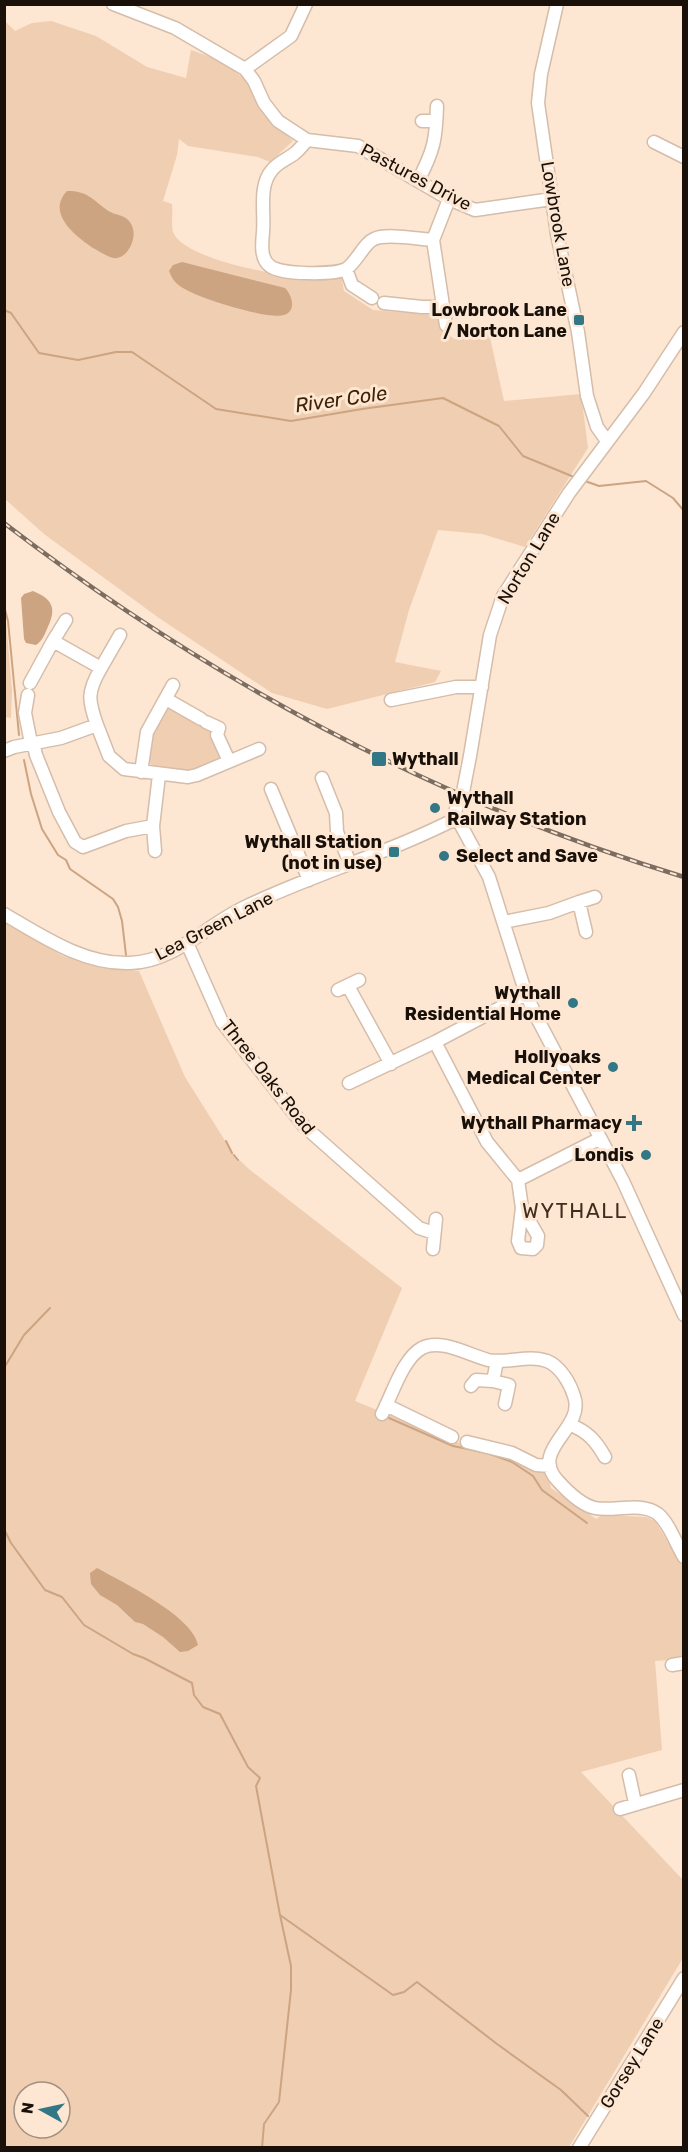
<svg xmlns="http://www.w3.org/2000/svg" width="688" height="2152" viewBox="0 0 688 2152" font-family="Rubik,sans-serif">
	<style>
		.green { fill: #f0ceb1; fill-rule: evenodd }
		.water { fill: #cca482 }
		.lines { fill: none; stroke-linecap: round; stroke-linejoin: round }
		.stream { stroke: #cca482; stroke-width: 2 }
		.minor-casing { stroke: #d4bdaa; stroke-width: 15 }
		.minor { stroke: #fff; stroke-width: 12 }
		.rail-casing { stroke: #7c6d61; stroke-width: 4.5 }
		.rail { stroke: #fde6d2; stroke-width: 2; stroke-dasharray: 7; stroke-linecap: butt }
		.minor-bridge-casing { stroke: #d4bdaa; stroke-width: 15; stroke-linecap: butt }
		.minor-bridge { stroke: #fff; stroke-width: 12 }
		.poi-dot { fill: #327785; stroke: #fde6d2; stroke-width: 2 }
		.labels { text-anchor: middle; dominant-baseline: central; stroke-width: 6; stroke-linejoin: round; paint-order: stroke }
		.street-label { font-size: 18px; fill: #181009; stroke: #fde6d2 }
		.poi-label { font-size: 18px; font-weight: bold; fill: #181009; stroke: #fde6d2; text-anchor: end }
		.water-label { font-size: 20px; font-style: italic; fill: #3d2206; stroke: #fde6d2 }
		.quarter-label { font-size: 21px; letter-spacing: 1.5px; fill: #3f2d1e; stroke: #fde6d2 }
	</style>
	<rect width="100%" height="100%" fill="#fde6d2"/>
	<path class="green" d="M4 20 15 31 32 23 51 21 96 36 147 67 186 78 191 50 222 61 248 82 275 124 293 141 270 162 258 157 188 146 179 139 177 155 163 201 172 204C173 212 171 224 173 232 182 256 256 271 280 274 299 277 321 275 341 275L344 291 373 310 436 315 443 330 454 339 489 333 504 401 581 394 588 448 525 547 482 534 438 530 409 610 395 662 441 671 435 682 327 709 272 693 159 618 44 534 5 499Z
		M5 610 12 690 11 718 5 717Z
		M172 708 214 732 220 756 218 761 191 772 151 765C142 746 156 725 166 709Z
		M4 922 63 956 107 968 139 971 185 1077 234 1155 250 1170 402 1288 355 1401 450 1440 547 1469 551 1488 596 1519 602 1515 646 1517 655 1521 683 1567V1659L655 1661 662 1750 581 1772 683 1880V1958L569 2147H5ZM24 2092H60V2128H24Z"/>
	<path class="water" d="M67 191C88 191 92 199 107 210 112 214 118 214 124 217 138 225 135 243 126 253 123 256 118 259 114 258 107 257 99 251 93 248 75 236 46 213 67 191Z
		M182 262 285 288C292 295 297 311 284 315 268 320 193 297 180 286 174 282 172 278 169 271L173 265Z
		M33 591C55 600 56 610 47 629 44 636 42 641 36 645L26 643 24 639 21 598 24 594Z
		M97 1568C122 1582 193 1616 198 1645L188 1651 180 1652 163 1637 143 1624 135 1622 117 1605 100 1595 91 1584 90 1573Z"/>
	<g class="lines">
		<path class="stream" d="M4 310 11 313 39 353 78 360 116 352H132L216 409 291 421 362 409 443 398 499 426 523 456 574 477
			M585 481 599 486 646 481 673 498 684 511
			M4 606 8 621 19 735
			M24 760 31 794 42 829 58 855 66 860 70 869 113 899 118 907 122 921 126 955
			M226 1141 232 1153
			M234 1155 238 1160
			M4 1368 24 1335 50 1308
			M389 1418 453 1446 487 1453 512 1462 533 1476 542 1490 587 1523
			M4 1529 11 1543 45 1590 62 1597 84 1625 133 1654 144 1658 192 1683 194 1695 203 1707 220 1714 248 1767 260 1778 256 1786 280 1915 393 1995 404 1992 417 1982 497 2044 561 2090 588 2116
			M262 2148 264 2124 279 2102 291 1990V1966L280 1915"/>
		<defs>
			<path id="minor" d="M113 4 175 28 245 69 254 81 264 103 278 121 307 140 358 146 449 199 475 210 552 199
				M557 4 541 74 538 103 557 234 578 332 587 396 597 427 607 441
				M245 69 291 36 306 4
				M422 121H436
				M307 140C303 145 299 150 294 154 287 159 277 163 272 170 258 186 265 213 263 232 262 243 260 259 270 266 281 275 334 275 346 269 357 262 364 243 374 239 386 233 419 239 433 240
				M654 142 684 157
				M418 181C434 150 436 140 437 106
				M346 269 352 285 372 298
				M384 303 422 307H443
				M446 325 433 240 449 199
				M53 641 66 620
				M101 668 120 635
				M30 683 53 641 101 668C87 692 88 700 97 725
				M28 695 25 713 31 743
				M166 699 201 719
				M391 700 456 687H482
				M206 722 219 728 217 735 229 761
				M33 742 36 755 59 812 75 842 83 847 126 831 153 826 159 775
				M4 751 14 747 61 738 97 725 109 756 124 769 188 777 197 775 259 749
				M141 772 147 732 173 685
				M322 778 336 813 337 832 350 863
				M271 789 309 880
				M463 792 470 756 490 635 503 596 569 493 644 393 684 332
				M458 803 455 812 457 818 489 877 526 994 537 1018 623 1181 684 1315
				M153 826 155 851
				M579 902 595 897
				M4 914C42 936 84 965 130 963 173 962 206 926 243 908 312 874 388 854 457 818
				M504 922 549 913 579 902 586 932
				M187 943 222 1022 304 1126 419 1228 434 1233
				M348 986 391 1064
				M338 990 359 980
				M435 1042 487 1142 518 1180 599 1139
				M349 1083 435 1042 526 994
				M518 1180 522 1208 518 1241 521 1248 533 1249 537 1245 538 1236 522 1208
				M433 1249 436 1219
				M493 1381 509 1385 505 1404
				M471 1386 476 1380 493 1381 497 1361
				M386 1405 452 1437
				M382 1414C392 1395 403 1358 422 1348 440 1338 469 1355 488 1360 507 1364 528 1354 547 1361 560 1366 570 1383 574 1396 586 1429 528 1449 558 1481 567 1491 581 1505 595 1508 614 1512 641 1501 658 1514 669 1523 676 1544 684 1557
				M571 1425C588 1432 596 1441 605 1457
				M467 1442 512 1453 536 1465 550 1466
				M672 1665 684 1663
				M629 1775 635 1803
				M620 1809 684 1790
				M579 2148 684 1978"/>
		</defs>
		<use href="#minor" class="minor-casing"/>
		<use href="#minor" class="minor"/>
		<defs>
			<path id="rail" d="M4 523C209 680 437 802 684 877"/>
		</defs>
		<use href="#rail" class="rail-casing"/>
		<use href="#rail" class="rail"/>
		<defs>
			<path id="minor-bridge" d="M458 803 463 792"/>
		</defs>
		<use href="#minor-bridge" class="minor-bridge-casing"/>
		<use href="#minor-bridge" class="minor-bridge"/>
	</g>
	<g class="poi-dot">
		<rect x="573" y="314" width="12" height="12" rx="3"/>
		<rect x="371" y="751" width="16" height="16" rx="3"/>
		<circle cx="435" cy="808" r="6"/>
		<rect x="388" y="846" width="12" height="12" rx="3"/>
		<circle cx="444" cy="856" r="6"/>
		<circle cx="573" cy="1003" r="6"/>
		<circle cx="613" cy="1067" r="6"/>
		<path d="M631 1114h6v6h6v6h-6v6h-6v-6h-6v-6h6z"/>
		<circle cx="646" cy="1155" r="6"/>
	</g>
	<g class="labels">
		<g class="street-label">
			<text transform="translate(416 177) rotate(28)">Pastures Drive</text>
			<text transform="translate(558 224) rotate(80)">Lowbrook Lane</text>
			<text transform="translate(529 558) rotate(-59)">Norton Lane</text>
			<text transform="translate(214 926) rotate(-27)">Lea Green Lane</text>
			<text transform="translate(268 1077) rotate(52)">Three Oaks Road</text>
			<text transform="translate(632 2063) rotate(-58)">Gorsey Lane</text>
		</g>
		<g class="poi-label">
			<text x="567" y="310">Lowbrook Lane<tspan x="567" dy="21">/ Norton Lane</tspan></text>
			<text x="392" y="759" text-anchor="start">Wythall</text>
			<text x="447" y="798" text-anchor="start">Wythall<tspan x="447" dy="21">Railway Station</tspan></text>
			<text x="382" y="842">Wythall Station<tspan x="382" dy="21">(not in use)</tspan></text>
			<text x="456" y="856" text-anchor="start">Select and Save</text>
			<text x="561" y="993">Wythall<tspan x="561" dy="21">Residential Home</tspan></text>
			<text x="601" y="1057">Hollyoaks<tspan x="601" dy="21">Medical Center</tspan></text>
			<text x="622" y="1123">Wythall Pharmacy</text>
			<text x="634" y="1155">Londis</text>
		</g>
		<g class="water-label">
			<text transform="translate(341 399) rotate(-8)">River Cole</text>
		</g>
		<g class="quarter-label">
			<text x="575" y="1210">WYTHALL</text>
		</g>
	</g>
	<rect width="688" height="2152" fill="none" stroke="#181009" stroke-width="12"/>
	<g transform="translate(42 2110) rotate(278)"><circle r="28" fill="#fde6d2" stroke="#a19082" stroke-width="1.5"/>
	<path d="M0-4.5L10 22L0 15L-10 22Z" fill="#327785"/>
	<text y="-9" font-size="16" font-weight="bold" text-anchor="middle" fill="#181009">N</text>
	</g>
</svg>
